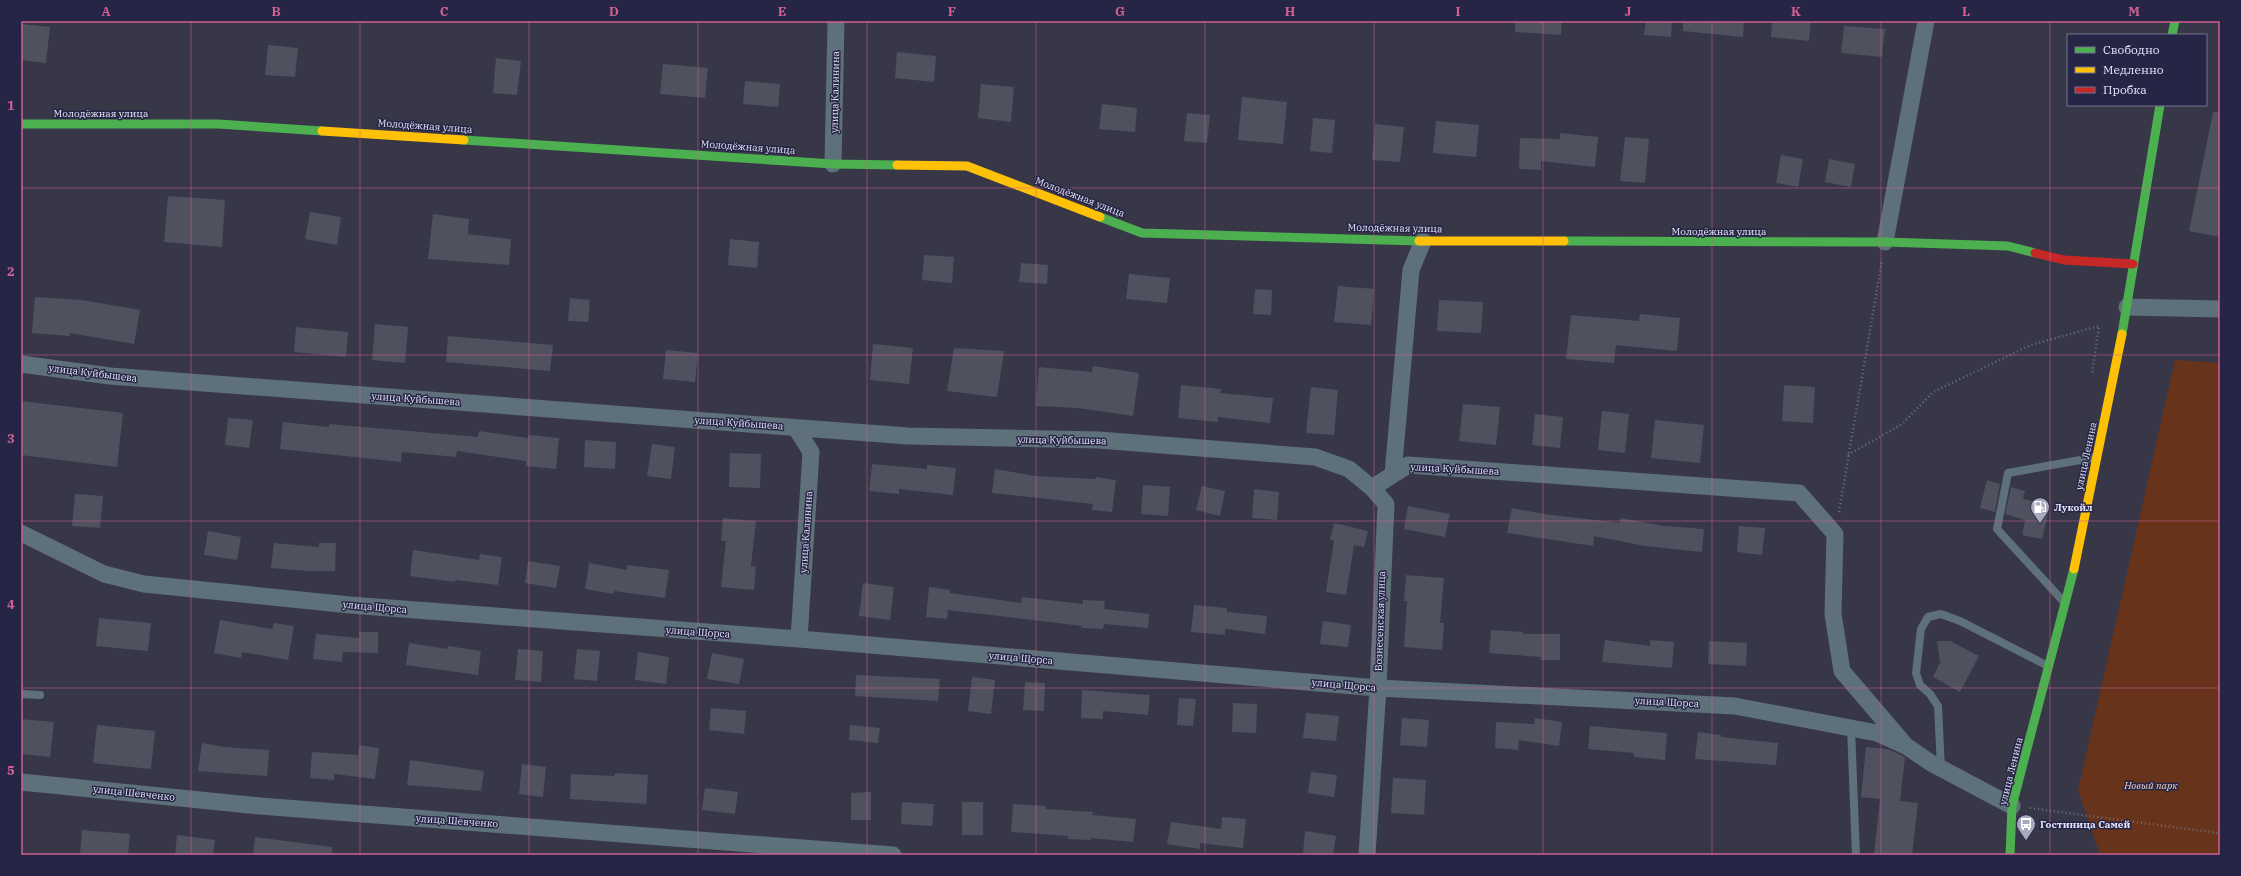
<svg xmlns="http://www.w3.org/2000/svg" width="2241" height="876" viewBox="0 0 2241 876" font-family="'IBM Plex Serif',serif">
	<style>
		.green { fill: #67331b }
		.building { fill: #4f515f }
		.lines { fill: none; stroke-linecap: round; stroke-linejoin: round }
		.path { stroke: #68737e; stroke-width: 2.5; stroke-dasharray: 1 3; stroke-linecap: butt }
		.lane { stroke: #5e7079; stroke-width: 8 }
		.street { stroke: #5e7079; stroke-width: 17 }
		.fast { stroke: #4caf50; stroke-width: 9 }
		.slow { stroke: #ffc107; stroke-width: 9 }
		.jam { stroke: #c62828; stroke-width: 9 }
		.grid { fill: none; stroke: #cf6093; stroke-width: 1; stroke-opacity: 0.55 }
		.labels { text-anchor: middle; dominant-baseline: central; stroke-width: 3; stroke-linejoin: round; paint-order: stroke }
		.street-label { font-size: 10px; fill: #e6e6fc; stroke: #262545 }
		.poi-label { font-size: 10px; font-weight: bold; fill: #e6e6fc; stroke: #262545; text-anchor: start }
		.park-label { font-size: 10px; font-style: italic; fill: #eed0c3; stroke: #262545 }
		.neatline { fill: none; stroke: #cf6093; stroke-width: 1.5 }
		.grid-label { font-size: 13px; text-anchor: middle; font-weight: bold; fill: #cf6093 }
	</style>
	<rect width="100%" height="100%" fill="#373748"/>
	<path class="green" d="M2175 360 2220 363V855H2100L2078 790Z"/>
	<path class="building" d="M1515 21H1562L1561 35 1515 32Z
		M1646 21H1672L1671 37 1644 35Z
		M1683 21H1744L1743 37 1683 31Z
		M1772 21H1811L1809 41 1771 37Z
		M21 24 50 27 46 63 21 60Z
		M1844 26 1885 29 1882 57 1841 53Z
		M268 45 298 48 295 77 265 75Z
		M897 52 936 56 934 82 895 78Z
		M496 58 521 61 517 95 493 93Z
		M663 64 708 68 705 98 660 94Z
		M745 81 780 84 778 107 743 104Z
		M981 84 1014 87 1011 122 978 118Z
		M1242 97 1287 102 1283 144 1238 140Z
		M1102 104 1137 108 1135 132 1099 129Z
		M2213 112H2220V237L2189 231Z
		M1187 113 1210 115 1207 143 1184 141Z
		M1313 118 1335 120 1332 153 1310 151Z
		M1436 121 1479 125 1476 157 1433 153Z
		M1375 124 1404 127 1400 162 1372 160Z
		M1560 133 1598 137 1595 167 1541 161V170L1519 169 1520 138 1560 139Z
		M1625 137 1649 139 1645 183 1620 181Z
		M1781 155 1803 159 1798 187 1776 183Z
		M1829 159 1855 164 1851 187 1825 182Z
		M168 196 225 200 222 247 164 242Z
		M310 212 341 217 337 245 305 239Z
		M433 214 469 219 468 234 511 239 509 265 428 259Z
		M730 239 759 242 757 268 728 265Z
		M924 255 954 257 952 283 922 280Z
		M1021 263 1048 265 1047 284 1019 282Z
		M1129 274 1170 278 1167 303 1126 299Z
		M1338 286 1374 289 1371 325 1334 322Z
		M1255 289 1272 290 1271 315 1253 314Z
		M35 297 82 300 140 310 134 344 70 333V336L32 333Z
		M570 298 590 300 588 322 568 321Z
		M1439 300 1483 302 1481 333 1437 331Z
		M1640 314 1680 318 1677 351 1616 345 1614 363 1566 359 1571 315 1639 321Z
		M375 324 408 327 405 363 372 360Z
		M296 327 348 332 346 357 294 352Z
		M448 336 553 345 550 371 446 362Z
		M873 344 913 348 909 384 870 380Z
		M954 348 1004 351 997 397 947 391Z
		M666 350 698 353 695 382 663 379Z
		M1093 366 1139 373 1133 416 1078 408 1036 406 1039 367 1092 372Z
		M1181 385 1221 389 1220 393 1273 398 1270 423 1218 417V422L1178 418Z
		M1784 385 1815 387 1813 423 1782 421Z
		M1311 387 1338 390 1334 435 1306 433Z
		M21 401 123 413 117 467 21 455Z
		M1463 404 1500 407 1496 445 1459 441Z
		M1602 411 1629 414 1625 453 1598 450Z
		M1535 414 1563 417 1560 448 1532 445Z
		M228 418 253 420 249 448 225 445Z
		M1655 420 1704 425 1700 463 1651 458Z
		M283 422 329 427V424L478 437 479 431 528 438 529 435 559 438 556 469 526 466V461L457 451 456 457 402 452 401 462 280 449Z
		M585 440 616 442 615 469 584 467Z
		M652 444 675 447 671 479 647 476Z
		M730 453 761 454 760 488 729 487Z
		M872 464 927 469V465L956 468 953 495 899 489V494L869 491Z
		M995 469 1035 476 1096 479V477L1116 480 1112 512 1092 510 1093 504 992 493Z
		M1987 480 2000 484 1995 512 1980 508Z
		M1143 485 1170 487 1168 516 1141 514Z
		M1202 486 1225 491 1220 516 1196 510Z
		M2011 487 2025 491 2023 499 2050 505 2042 539 2022 535 2025 520 2005 514Z
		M1254 489 1279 492 1277 520 1252 518Z
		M75 494 103 496 100 528 72 526Z
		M1408 506 1450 514 1445 537 1404 529Z
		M1512 508 1544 514 1620 523 1621 518 1664 526 1704 529 1702 552 1645 546 1594 536 1593 546 1507 533Z
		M723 518 756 521 751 566 756 567 754 590 721 587 726 541H721Z
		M1334 523 1368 531 1364 547 1354 545 1346 595 1326 592 1334 540H1330Z
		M1739 526 1765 528 1762 555 1737 552Z
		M208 531 241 537 237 560 204 555Z
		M274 543 319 547V543H336L335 571H308L271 568Z
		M413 550 479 560 480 554 502 557 498 585 455 580V582L410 576Z
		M528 561 560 566 556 588 525 583Z
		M589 563 627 570V565L669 570 665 598 614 591V594L585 589Z
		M1406 575 1444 578 1440 623H1444L1442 650 1404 647 1407 601H1404Z
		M863 583 894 587 890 620 859 616Z
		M929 587 950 590V593L1021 603 1022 597 1083 604V600L1105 601 1104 609 1149 614 1148 628 1104 624 1103 629 1081 628 1082 626 948 610 947 619 926 617Z
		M1194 605 1227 608V612L1267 616 1265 634 1225 629V635L1191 632Z
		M99 618 151 623 148 651 96 646Z
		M220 620 272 629 274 623 294 626 288 660 242 652 241 658 214 653Z
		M1323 621 1351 625 1348 647 1320 644Z
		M1491 630 1523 632V634H1560V660H1541V657L1489 653Z
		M359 632H378V653L343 652 342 662 313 659 316 634 359 638Z
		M1605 640 1650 646V640L1674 642 1672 668 1602 662Z
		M1709 641 1747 643 1746 666 1708 664Z
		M1937 641H1950L1979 656 1960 692 1933 677 1940 663Z
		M409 643 447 649 448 646 481 651 478 675 406 665Z
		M518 649 543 651 541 682 515 680Z
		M577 649 600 651 597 681 574 679Z
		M638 652 669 657 666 684 635 680Z
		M712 653 744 659 739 684 707 679Z
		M856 675 940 679 938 701 855 696Z
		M972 677 995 680 991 714 968 711Z
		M1025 682 1045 683 1044 711 1023 710Z
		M1082 690 1150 695 1148 715 1103 711V719L1081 718Z
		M1179 698 1196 699 1193 726 1177 725Z
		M1233 703 1257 704 1256 733 1232 732Z
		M711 708 746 711 744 734 709 730Z
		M1306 713 1339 716 1336 741 1303 738Z
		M1402 718 1429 720 1427 747 1400 745Z
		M1535 718 1562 722 1559 746 1519 740 1518 750 1495 748 1496 722 1534 724Z
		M21 719 54 722 50 757 21 754Z
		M97 725 155 731 151 769 93 763Z
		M850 725 880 728 878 743 849 740Z
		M1590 726 1667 733 1665 760 1634 757V753L1588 749Z
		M1698 732 1721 735V737L1778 743 1776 765 1695 759Z
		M202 743 224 747 269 750 267 776 198 771Z
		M359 745 379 748 375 779 334 774V780L310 778 312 752 358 755Z
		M1866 747 1888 749 1905 757 1900 801 1918 803 1912 855H1874L1880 799 1861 797Z
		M410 760 484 771 481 791 407 785Z
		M522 764 546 767 543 797 519 794Z
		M1311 772 1337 775 1334 797 1308 793Z
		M615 773 648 775 646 804 570 799 571 774 614 776Z
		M1393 778 1426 780 1424 815 1391 813Z
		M705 788 738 792 735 814 702 810Z
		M871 792V820H851V793Z
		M902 802 934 804 932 826 901 824Z
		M962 802H983V835H962Z
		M1013 804 1046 806V809L1093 812 1092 815 1136 819 1133 842 1091 838V840L1068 839V836L1011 832Z
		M1222 817 1246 819 1243 848 1200 843V849L1167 844 1171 822 1221 829Z
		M82 830 130 834 128 855H80Z
		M1305 831 1336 836 1333 855 1303 853Z
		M177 835 215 840 213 855H175Z
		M255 837 332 847V855H253Z"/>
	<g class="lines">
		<path class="path" d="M1848 455 1902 424 1933 392 2031 345 2099 326 2092 374
			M1839 512 1882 260
			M2030 808 2218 833"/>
		<path class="lane" d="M2064 602 1997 529 2008 473 2097 457
			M21 694 40 695
			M1851 728 1856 855
			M1941 769 1938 706 1930 694 1920 685 1916 673 1921 629 1928 617 1941 614 1960 621 2048 666"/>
		<path class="street" d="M833 164 836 21
			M1885 242 1926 21
			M2127 307 2220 309
			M21 364 110 376 908 436 1099 440 1315 457 1349 469 1372 488 1408 465 1799 493 1835 534 1833 614 1842 671 1906 746
			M796 428 811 452 799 639
			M1393 474 1411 270 1423 241
			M21 533 104 574 144 584 350 605 799 639 1378 688 1735 706 1877 733 1906 746 1931 763 2012 806
			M21 782 260 806 893 855
			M1367 855 1378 688 1386 504 1372 488"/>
		<path class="fast" d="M2172 35 2175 21
			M21 124H218L322 131
			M464 140 833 164 897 165
			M1100 217 1142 233 1419 241
			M1564 241 1885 242 2008 246 2035 253
			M2122 334 2160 105
			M2010 855 2012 806 2074 569"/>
		<path class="slow" d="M322 131 464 140
			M897 165 967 166 1100 217
			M1419 241H1564
			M2074 569 2122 334"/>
		<path class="jam" d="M2035 253 2064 260 2133 264"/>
	</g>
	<path class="grid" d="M191 21V855M360 21V855M529 21V855M698 21V855M867 21V855M1036 21V855M1205 21V855M1374 21V855M1543 21V855M1712 21V855M1881 21V855M2050 21V855M21 188H2220M21 355H2220M21 521H2220M21 688H2220"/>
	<defs>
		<symbol id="fuel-pin" viewBox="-11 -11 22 30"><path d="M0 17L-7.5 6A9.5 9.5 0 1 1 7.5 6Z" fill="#a9a9bd" stroke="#262545"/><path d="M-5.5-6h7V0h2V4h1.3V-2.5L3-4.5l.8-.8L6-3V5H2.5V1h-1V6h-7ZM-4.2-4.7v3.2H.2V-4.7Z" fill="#fff"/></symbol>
		<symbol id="bus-pin" viewBox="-11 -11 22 30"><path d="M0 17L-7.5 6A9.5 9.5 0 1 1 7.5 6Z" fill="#a9a9bd" stroke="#262545"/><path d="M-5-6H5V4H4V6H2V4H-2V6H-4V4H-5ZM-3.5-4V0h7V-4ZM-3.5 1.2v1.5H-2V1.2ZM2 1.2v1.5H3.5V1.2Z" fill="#fff"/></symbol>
	</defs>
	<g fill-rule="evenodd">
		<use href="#fuel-pin" x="2029" y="496" width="22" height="30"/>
		<use href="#bus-pin" x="2015" y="813" width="22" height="30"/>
	</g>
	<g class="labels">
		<g class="street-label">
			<text transform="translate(835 92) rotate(-89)">улица Калинина</text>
			<text x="101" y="113">Молодёжная улица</text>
			<text transform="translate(425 126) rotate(4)">Молодёжная улица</text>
			<text transform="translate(748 147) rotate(4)">Молодёжная улица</text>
			<text transform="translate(1080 197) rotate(21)">Молодёжная улица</text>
			<text transform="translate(1395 228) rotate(1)">Молодёжная улица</text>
			<text x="1719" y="231">Молодёжная улица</text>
			<text transform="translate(93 373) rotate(7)">улица Куйбышева</text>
			<text transform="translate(416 399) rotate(4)">улица Куйбышева</text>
			<text transform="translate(739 423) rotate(4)">улица Куйбышева</text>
			<text transform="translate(1062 440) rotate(1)">улица Куйбышева</text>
			<text transform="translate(2086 456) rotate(-78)">улица Ленина</text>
			<text transform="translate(1455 469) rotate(3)">улица Куйбышева</text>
			<text transform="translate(806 532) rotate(-86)">улица Калинина</text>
			<text transform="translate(375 607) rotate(5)">улица Щорса</text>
			<text transform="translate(1380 621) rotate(-88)">Вознесенская улица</text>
			<text transform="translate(698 632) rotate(4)">улица Щорса</text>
			<text transform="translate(1021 658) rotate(5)">улица Щорса</text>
			<text transform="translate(1344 685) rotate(5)">улица Щорса</text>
			<text transform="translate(1667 702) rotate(3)">улица Щорса</text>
			<text transform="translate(2011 771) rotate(-76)">улица Ленина</text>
			<text transform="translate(134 793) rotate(6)">улица Шевченко</text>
			<text transform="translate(457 821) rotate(4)">улица Шевченко</text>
		</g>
		<g class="poi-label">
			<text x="2054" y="507">Лукойл</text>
			<text x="2040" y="824">Гостиница Самей</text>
		</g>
		<g class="park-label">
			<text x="2151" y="785">Новый парк</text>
		</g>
	</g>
	<rect width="2241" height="876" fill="none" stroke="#262545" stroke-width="44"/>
	<rect x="2067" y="34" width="140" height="72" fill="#262545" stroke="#73728e"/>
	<rect x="2075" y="47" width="20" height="6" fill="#4caf50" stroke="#73728e"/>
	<text x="2103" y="54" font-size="12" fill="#e6e6fc">Свободно</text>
	<rect x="2075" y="67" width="20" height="6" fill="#ffc107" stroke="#73728e"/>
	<text x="2103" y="74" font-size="12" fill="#e6e6fc">Медленно</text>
	<rect x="2075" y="87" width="20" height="6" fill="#c62828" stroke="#73728e"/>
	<text x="2103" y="94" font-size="12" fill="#e6e6fc">Пробка</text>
	<rect x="22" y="22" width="2197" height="832" class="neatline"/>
	<g class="grid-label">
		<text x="106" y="16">A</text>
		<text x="276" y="16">B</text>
		<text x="444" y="16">C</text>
		<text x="614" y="16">D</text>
		<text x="782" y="16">E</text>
		<text x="952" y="16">F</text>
		<text x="1120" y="16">G</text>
		<text x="1290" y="16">H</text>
		<text x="1458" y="16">I</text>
		<text x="1628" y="16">J</text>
		<text x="1796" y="16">K</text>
		<text x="1966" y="16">L</text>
		<text x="2134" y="16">M</text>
		<text x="11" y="110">1</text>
		<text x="11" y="276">2</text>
		<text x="11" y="443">3</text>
		<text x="11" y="609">4</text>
		<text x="11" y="775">5</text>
	</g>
</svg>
